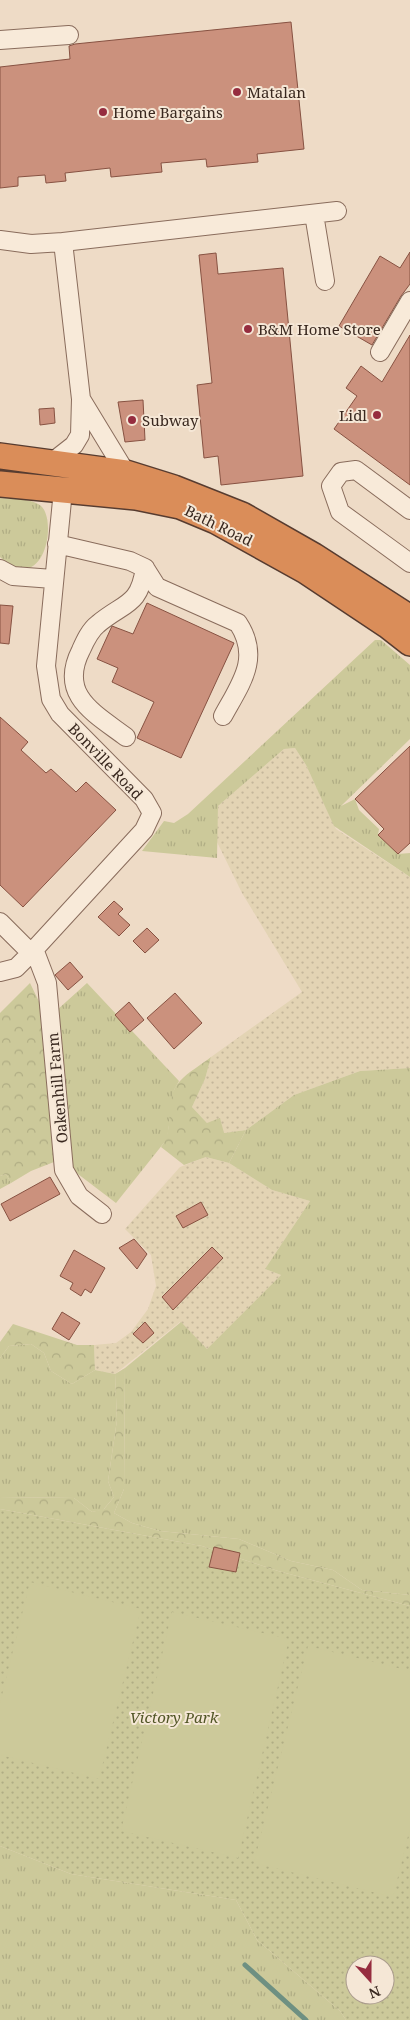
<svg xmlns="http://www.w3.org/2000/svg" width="410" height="2020" viewBox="0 0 410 2020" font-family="'Noto Serif',serif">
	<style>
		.farmland { fill: url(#farmland-dots) }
		.grass { fill: url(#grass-tufts) }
		.forest { fill: url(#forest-crowns) }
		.park { fill: url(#park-dots); fill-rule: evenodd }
		.pitch { fill: #ccc99a }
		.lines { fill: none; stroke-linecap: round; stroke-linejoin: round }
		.stream { stroke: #6e9082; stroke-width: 5 }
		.building { fill: #cb917d; stroke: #875242 }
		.minor-casing { stroke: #896c5c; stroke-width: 20 }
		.highway-casing { stroke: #573c30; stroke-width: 28 }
		.minor { stroke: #f8ead9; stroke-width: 18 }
		.highway { stroke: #da8d59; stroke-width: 25 }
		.poi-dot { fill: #962d3f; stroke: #f5e7d6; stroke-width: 2 }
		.labels { text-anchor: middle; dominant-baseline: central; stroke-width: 4; stroke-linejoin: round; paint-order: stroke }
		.poi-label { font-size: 15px; fill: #39281f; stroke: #f5e7d6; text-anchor: start }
		.street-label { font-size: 15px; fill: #39281f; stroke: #f5e7d6 }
		.park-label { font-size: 15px; font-style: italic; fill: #515526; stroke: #f5e7d6 }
	</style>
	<defs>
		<pattern id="farmland-dots" width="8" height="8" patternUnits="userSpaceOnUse" patternTransform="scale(1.25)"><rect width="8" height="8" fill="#e3d4b4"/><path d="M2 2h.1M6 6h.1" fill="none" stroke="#c4b69a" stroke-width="1.8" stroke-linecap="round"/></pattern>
		<pattern id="grass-tufts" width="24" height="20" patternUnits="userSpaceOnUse" patternTransform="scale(1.25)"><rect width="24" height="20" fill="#ccc99a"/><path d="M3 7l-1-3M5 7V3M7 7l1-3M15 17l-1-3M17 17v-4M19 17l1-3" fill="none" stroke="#b0ad84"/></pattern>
		<pattern id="forest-crowns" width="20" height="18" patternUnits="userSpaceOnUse" patternTransform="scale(1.25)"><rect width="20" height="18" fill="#ccc99a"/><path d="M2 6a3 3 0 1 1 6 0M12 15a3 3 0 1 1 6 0" fill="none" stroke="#b0ad84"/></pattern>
		<pattern id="park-dots" width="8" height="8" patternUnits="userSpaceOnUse" patternTransform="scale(1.25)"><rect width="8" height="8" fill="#ccc99a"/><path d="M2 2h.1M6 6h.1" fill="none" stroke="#b0ad84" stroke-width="1.8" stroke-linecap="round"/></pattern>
	</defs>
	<rect width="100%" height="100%" fill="#eedbc6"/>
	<path class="farmland" d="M295 748 306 765 336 829 410 877V1068L360 1071 294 1095 246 1130 224 1133 207 1123 192 1107 205 1079 211 1057 302 992 242 893 216 840 218 806 284 749Z
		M206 1157 229 1163 272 1190 310 1201 265 1269 281 1275 207 1349 180 1322 115 1374 95 1370 94 1345 116 1343 131 1332 148 1309 156 1286 151 1255 125 1229 180 1167Z"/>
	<path class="grass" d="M0 498C12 499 32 498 41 506 58 521 44 598 0 557Z
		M375 640H381L410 665V739L341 806 355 799 359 810 379 829 378 835 398 854 410 853V877L334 826 306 765 295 748 284 749 218 806 217 858 142 851 164 821 174 823 188 814Z
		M87 983 179 1081 174 1090 167 1139 116 1203 70 1168 57 1010Z
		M410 1068V1595L362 1590 333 1570 291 1561 239 1539 160 1531 132 1523 114 1513 124 1489 125 1368 181 1322 207 1349 281 1275 265 1269 310 1201 272 1190 229 1163 246 1130 294 1095 360 1071Z
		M6 1174 11 1183 0 1189V1176Z
		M31 1344 44 1353 51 1371 72 1384 95 1370 115 1374 117 1420 108 1481 114 1497 103 1510 92 1512 74 1498 0 1497V1358L9 1346Z
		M0 1846 71 1874 236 1900 257 1940 340 2011 346 2020H0Z"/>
	<path class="forest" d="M30 983 44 1012 54 1162 31 1171 11 1183 6 1174 0 1176V1013Z
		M211 1057 205 1079 192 1107 207 1123 220 1118 224 1133 246 1130 229 1163 206 1157 184 1165 161 1147C176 1129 163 1098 180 1081 188 1072 201 1065 211 1057Z
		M13 1324 77 1345H94L95 1370 72 1384 51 1371 44 1353 31 1344 9 1346 0 1358V1342Z
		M125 1368 124 1489 114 1513 132 1523 160 1531 239 1539 291 1561 333 1570 362 1590 410 1595V1606L278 1571 202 1546 0 1509V1497L74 1498 92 1512 104 1509 114 1497 108 1481 117 1420 115 1374Z"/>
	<path class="park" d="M0 1509 202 1546 278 1571 410 1606V2020H346L340 2011 257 1940 236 1900 71 1874 0 1846ZM355 1965H385V1995H355Z"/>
	<path class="pitch" d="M30 1582 141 1609 99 1779 0 1755V1703Z
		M172 1612 289 1639 238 1858 121 1831Z
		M308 1646 410 1671V1828L393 1897 254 1863Z"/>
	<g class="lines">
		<path class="stream" d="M245 1965 306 2020"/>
	</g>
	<path class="building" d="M291 22 304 149 257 154 258 162 207 167 206 159 161 163 162 172 111 177 110 168 65 173 66 181 46 183 45 175 18 177V186L0 188V67L70 59 69 46 75 44Z
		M410 252V284L401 296 372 345 339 326 380 256 400 268Z
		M216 253 218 274 283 268 303 476 221 485 218 456 204 458 197 385 212 383 199 255Z
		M410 335V485L334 429 357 396 346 388 361 366 382 382Z
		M143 400 145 440 125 442 118 402Z
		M54 408 55 423 40 425 39 409Z
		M147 603 234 643 181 758 137 738 154 702 112 682 118 668 97 659 112 626 133 634Z
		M0 605 13 606 9 644 0 643Z
		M0 717 28 742 21 750 46 773 51 769 76 792 86 782 116 810 23 907 0 885Z
		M410 746V843L398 854 378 835 384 829 355 799Z
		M114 901 123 909 118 914 130 925 119 936 98 917Z
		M147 928 159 940 145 953 133 941Z
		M70 962 83 977 68 990 55 975Z
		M175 993 202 1023 174 1049 147 1018Z
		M129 1002 144 1020 130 1032 115 1015Z
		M50 1177 60 1194 10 1221 1 1204Z
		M201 1202 208 1215 183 1228 176 1216Z
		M134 1239 147 1254 137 1269 119 1248Z
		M212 1247 223 1258 173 1310 162 1297Z
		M74 1250 105 1268 91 1293 85 1289 81 1296 70 1289 73 1283 60 1276Z
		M62 1312 80 1323 69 1340 52 1329Z
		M145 1322 154 1333 143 1343 133 1334Z
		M214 1547 240 1553 236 1572 209 1567Z"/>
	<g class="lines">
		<defs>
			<path id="minor" d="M0 40 69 35
				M314 214 325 281
				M0 240 31 244 63 242
				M380 352 410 301
				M81 399 126 473
				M51 463 74 445 80 435 81 399 63 242 337 211
				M410 510 356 470 341 472 331 486 340 512 410 563
				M57 544 130 561 145 568C139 607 124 602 98 624 90 630 85 641 81 650 58 695 94 713 126 737
				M145 568 157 587 238 623C261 658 241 683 223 716
				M0 569 13 576 53 579
				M0 922 31 953
				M34 949 47 983 64 1170 79 1196 102 1214
				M0 972 16 968 31 953 144 830 152 813 144 799 60 714 51 699 46 666 63 490"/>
			<path id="highway" d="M0 456 126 473 174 488 242 515 314 556 410 618
				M0 484 136 497 180 506 216 521 306 571 387 625 410 643"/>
		</defs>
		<use href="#minor" class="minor-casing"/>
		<use href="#highway" class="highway-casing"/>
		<use href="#minor" class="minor"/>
		<use href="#highway" class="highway"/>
	</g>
	<g class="poi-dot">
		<circle cx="237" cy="92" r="5"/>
		<circle cx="103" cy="112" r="5"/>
		<circle cx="248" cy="329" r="5"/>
		<circle cx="377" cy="415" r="5"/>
		<circle cx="132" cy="420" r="5"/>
	</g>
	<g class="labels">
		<g class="poi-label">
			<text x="247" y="92">Matalan</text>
			<text x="113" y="112">Home Bargains</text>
			<text x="258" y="329">B&amp;M Home Store</text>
			<text x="367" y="415" text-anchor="end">Lidl</text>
			<text x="142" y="420">Subway</text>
		</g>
		<g class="street-label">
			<text transform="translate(219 525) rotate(26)">Bath Road</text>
			<text transform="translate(106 761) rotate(46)">Bonville Road</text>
			<text transform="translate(57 1088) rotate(-95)">Oakenhill Farm</text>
		</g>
		<g class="park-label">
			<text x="174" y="1717">Victory Park</text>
		</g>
	</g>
	<g transform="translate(370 1980) rotate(159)"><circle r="24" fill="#f5e7d6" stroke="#aa9b8d"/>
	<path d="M0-4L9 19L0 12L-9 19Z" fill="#962d3f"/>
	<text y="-8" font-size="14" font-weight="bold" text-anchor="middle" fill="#39281f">N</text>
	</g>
</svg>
